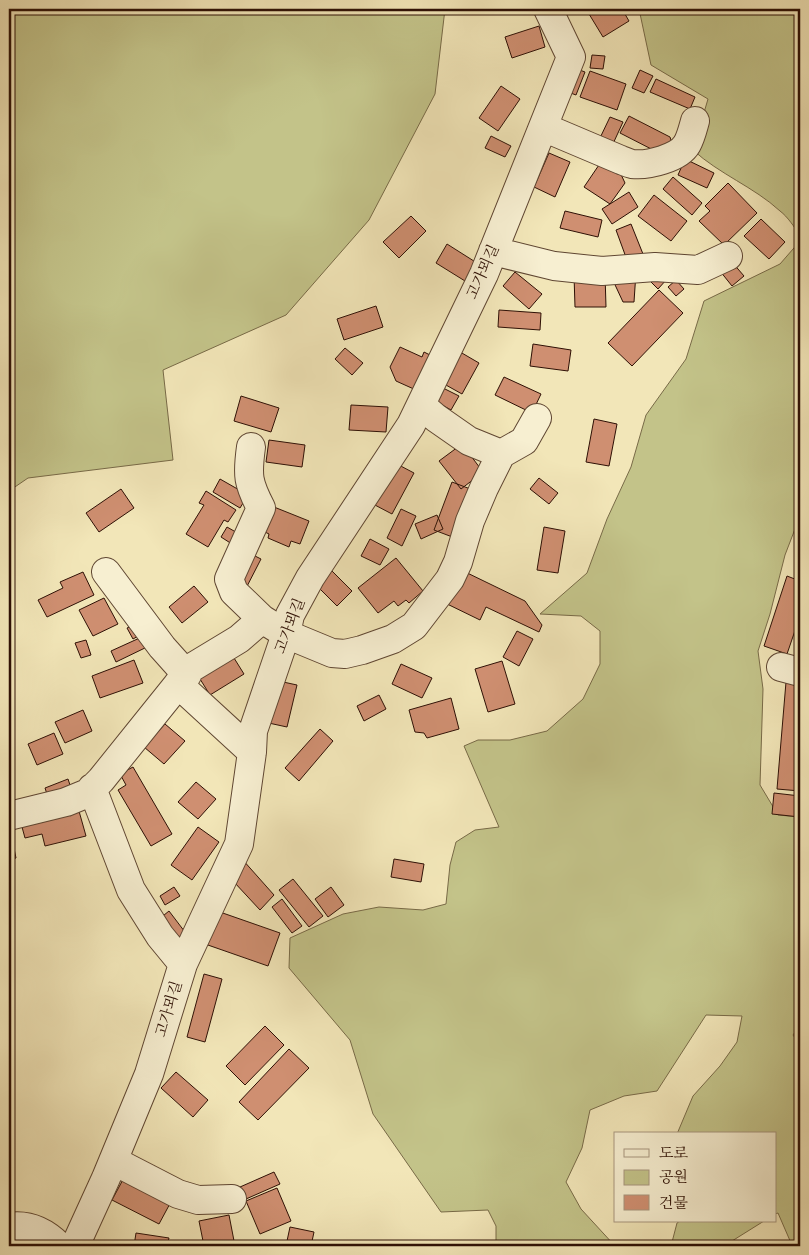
<svg xmlns="http://www.w3.org/2000/svg" width="809" height="1255" viewBox="0 0 809 1255" font-family="'Libre Bodoni','Noto Serif KR',serif">
	<style>
		.green { fill: #c3c389; stroke: #786a47 }
		.building { fill: #cf8f71; stroke: #2e1005 }
		.lines { fill: none; stroke-linecap: round; stroke-linejoin: round }
		.minor-casing { stroke: #5f4632; stroke-width: 30 }
		.minor { stroke: #f7efd1; stroke-width: 28 }
		.labels { text-anchor: middle; dominant-baseline: central; stroke-width: 4; stroke-linejoin: round; paint-order: stroke }
		.street-label { font-size: 15px; fill: #2e1005; stroke: #f7efd1 }
	</style>
	<rect width="100%" height="100%" fill="#f2e6b8"/>
	<filter id="stains"><feTurbulence type="fractalNoise" baseFrequency=".004" numOctaves="4"/><feColorMatrix values="0 0 0 0 .2 0 0 0 0 .09 0 0 0 0 .02 0 0 0 .5 -.17"/></filter>
	<radialGradient id="worn" r=".72"><stop offset=".6" stop-color="#630" stop-opacity="0"/><stop offset="1" stop-color="#630" stop-opacity=".3"/></radialGradient>
	<path class="green" d="M9 9H445L435 94 369 220 286 315 163 370 173 460 28 478 9 491Z
		M639 9H800V235C794 227 788 217 780 211 754 187 719 174 693 150L708 99 651 65Z
		M800 241V516L785 555 770 614 758 651 763 689 760 785 778 815 800 817V1025L793 1035 800 1045V1178L796 1182 800 1184V1242L791 1243 778 1213 775 1214V1134H677L693 1096 720 1066 737 1042 742 1016 706 1015 657 1091 624 1096 590 1110 582 1148 566 1182 581 1209 615 1246H496V1226L488 1210 441 1212 373 1114 350 1040 289 968 290 938 343 914 379 907 423 910 446 904 450 865 456 842 475 830 499 827 464 746 478 740H510L547 731 583 699 600 664V631L581 616 540 614 587 573 607 519 631 467 646 415 686 359 704 301 780 264Z
		M680 1221H764L724 1246H671L677 1223Z"/>
	<path class="building" d="M586 9H622L629 21 603 37Z
		M539 26 545 47 512 58 505 37Z
		M592 55 605 56 603 69 590 68Z
		M577 69 585 72 576 95 568 92Z
		M640 70 653 76 644 93 632 88Z
		M590 71 626 84 617 110 580 97Z
		M656 79 695 97 690 109 650 92Z
		M501 86 520 99 498 131 479 118Z
		M629 116 670 137 674 150 661 154 620 133Z
		M610 117 623 122 612 146 599 140Z
		M491 136 511 146 505 157 485 148Z
		M549 153 570 162 555 197 534 187Z
		M603 159 618 168 625 183 610 204 584 187Z
		M685 159 714 173 707 188 678 175Z
		M673 177 702 203 692 215 663 189Z
		M728 183 757 213 724 245 699 221 710 211 705 206Z
		M629 192 638 207 612 224 602 209Z
		M654 195 687 221 671 241 638 216Z
		M565 211 602 220 598 237 560 228Z
		M411 216 426 231 399 258 383 242Z
		M761 219 785 242 769 259 744 236Z
		M631 224 643 254 627 260 616 230Z
		M447 244 477 263 465 281 436 263Z
		M732 262 744 276 732 286 720 271Z
		M515 272 542 294 529 309 503 286Z
		M636 272 634 302H623L610 274Z
		M605 274 606 307H575L574 275Z
		M648 279H667L658 289Z
		M676 280 684 289 676 296 668 287Z
		M659 290 683 313 632 366 608 343Z
		M376 306 383 327 344 340 337 319Z
		M499 310 541 313 540 330 498 327Z
		M533 344 571 350 568 371 530 366Z
		M400 347 422 357 424 352 432 356 416 390 396 381 390 367Z
		M345 348 363 363 352 375 335 359Z
		M455 349 479 363 462 394 437 380Z
		M504 377 541 394 532 413 495 395Z
		M437 385 459 396 451 410 430 398Z
		M241 396 279 408 271 432 234 421Z
		M351 405 388 407 386 432 349 430Z
		M594 419 617 424 609 466 586 462Z
		M269 440 305 445 302 467 266 462Z
		M462 444 483 472 461 489 439 461Z
		M395 463 414 473 392 514 373 504Z
		M539 478 558 493 549 504 530 489Z
		M220 479 248 495 240 508 213 492Z
		M452 482 473 490 455 538 434 530Z
		M121 489 134 508 99 532 86 513Z
		M206 491 236 510 228 522 224 520 208 547 186 534 204 505 199 503Z
		M269 505 309 521 300 544 291 541 289 547 268 538 269 534 259 529Z
		M401 509 416 516 402 546 387 538Z
		M437 515 443 529 421 539 415 524Z
		M227 527 241 535 235 546 221 537Z
		M544 527 565 531 558 573 537 570Z
		M370 539 389 549 380 565 361 556Z
		M247 552 261 559 242 596 233 578Z
		M396 558 423 591 409 603 406 600 398 606 394 601 378 613 358 588Z
		M457 568 525 601 542 625 539 632 486 607 480 620 441 601Z
		M330 569 352 591 337 606 315 584Z
		M83 572 94 595 47 617 38 600 63 588 60 582Z
		M787 576 800 581V616L787 654 764 646Z
		M194 586 208 602 182 623 169 607Z
		M104 598 118 624 93 636 79 610Z
		M134 625 140 635 133 639 127 628Z
		M517 631 533 639 519 666 503 657Z
		M144 636 149 646 116 662 111 651Z
		M86 640 91 655 81 658 75 643Z
		M229 650 244 674 210 695 195 671Z
		M134 660 143 683 100 698 92 676Z
		M502 661 515 704 488 712 475 669Z
		M401 664 432 678 422 698 392 684Z
		M274 680 297 685 287 727 264 722Z
		M786 682 800 684V791L777 789Z
		M379 695 386 709 364 721 357 706Z
		M451 698 459 729 427 738 424 733 415 732 409 710Z
		M83 710 92 731 65 743 55 722Z
		M165 724 185 741 164 764 144 747Z
		M320 729 333 741 299 781 285 768Z
		M54 733 63 754 37 765 28 744Z
		M133 767 172 834 151 846 118 790 126 785 120 774Z
		M68 779 73 794 50 803 45 788Z
		M196 782 216 799 198 819 178 802Z
		M774 793 800 796V817L772 814Z
		M77 804 86 836 45 846 42 834 25 838 19 816Z
		M198 827 219 842 192 880 171 865Z
		M9 839H12L16 858 9 860Z
		M242 859 274 895 260 910 234 882Z
		M394 859 424 864 421 882 391 877Z
		M293 879 323 916 309 927 279 890Z
		M174 887 180 896 165 905 160 896Z
		M331 887 344 905 328 917 315 899Z
		M282 899 302 926 292 933 272 907Z
		M169 911 188 936 177 944 158 920Z
		M217 911 280 933 268 966 205 944Z
		M204 974 222 979 205 1042 187 1037Z
		M265 1026 284 1045 245 1085 226 1066Z
		M289 1049 309 1068 258 1120 239 1102Z
		M176 1072 208 1100 193 1117 161 1088Z
		M274 1172 280 1184 246 1199 240 1187Z
		M126 1174 173 1198 159 1224 112 1200Z
		M277 1188 291 1221 260 1234 246 1201Z
		M229 1215 235 1246H204L199 1221Z
		M290 1227 314 1232 311 1246 287 1241Z
		M136 1233 169 1238 167 1246H134Z"/>
	<g class="lines">
		<defs>
			<path id="minor" d="M543 127 621 160C624 161 628 163 632 164 648 166 679 158 687 144 691 137 693 128 695 121
				M493 251 554 266 602 271 655 267 698 270 728 256
				M251 447C247 476 248 483 261 508L229 579 234 592 262 619 286 634 332 653 345 654 362 650 393 639 414 626 450 579 458 562 470 521 484 488 501 454 469 441 436 418 421 405
				M501 454 524 441 537 418
				M106 572 162 647 187 675
				M781 667 800 672
				M178 684 252 752
				M92 788 131 890 160 936 183 964
				M9 816 66 802 88 793 101 780 191 668 239 639 262 619
				M114 1161 178 1194 198 1200 232 1199
				M9 1227C29 1224 45 1232 59 1246
				M75 1246 106 1178 149 1074 183 964 239 844 252 752 253 731 286 634 290 615 310 578 411 425 484 274 571 57 548 9"/>
		</defs>
		<use href="#minor" class="minor-casing"/>
		<use href="#minor" class="minor"/>
	</g>
	<g class="labels">
		<g class="street-label">
			<text transform="translate(483 272) rotate(-66)">고가뫼길</text>
			<text transform="translate(290 626) rotate(-69)">고가뫼길</text>
			<text transform="translate(169 1009) rotate(-73)">고가뫼길</text>
		</g>
	</g>
	<rect width="809" height="1255" fill="none" stroke="#f2e6b8" stroke-width="30"/>
	<rect x="10" y="10" width="789" height="1235" fill="none" stroke="#2e1005" stroke-width="2.5"/>
	<rect x="15" y="15" width="779" height="1225" fill="none" stroke="#2e1005"/>
	<rect x="614" y="1132" width="162" height="90" fill="#f7efd1" stroke="#a7967f"/>
	<rect x="624" y="1149" width="25" height="8" fill="#f7efd1" stroke="#a7967f"/>
	<text x="659" y="1158" font-size="15" fill="#2e1005">도로</text>
	<rect x="624" y="1170" width="25" height="15" fill="#c3c389" stroke="#a7967f"/>
	<text x="659" y="1182" font-size="15" fill="#2e1005">공원</text>
	<rect x="624" y="1195" width="25" height="15" fill="#cf8f71" stroke="#a7967f"/>
	<text x="659" y="1208" font-size="15" fill="#2e1005">건물</text>
	<rect width="100%" height="100%" filter="url(#stains)"/>
	<rect width="100%" height="100%" fill="url(#worn)"/>
</svg>
